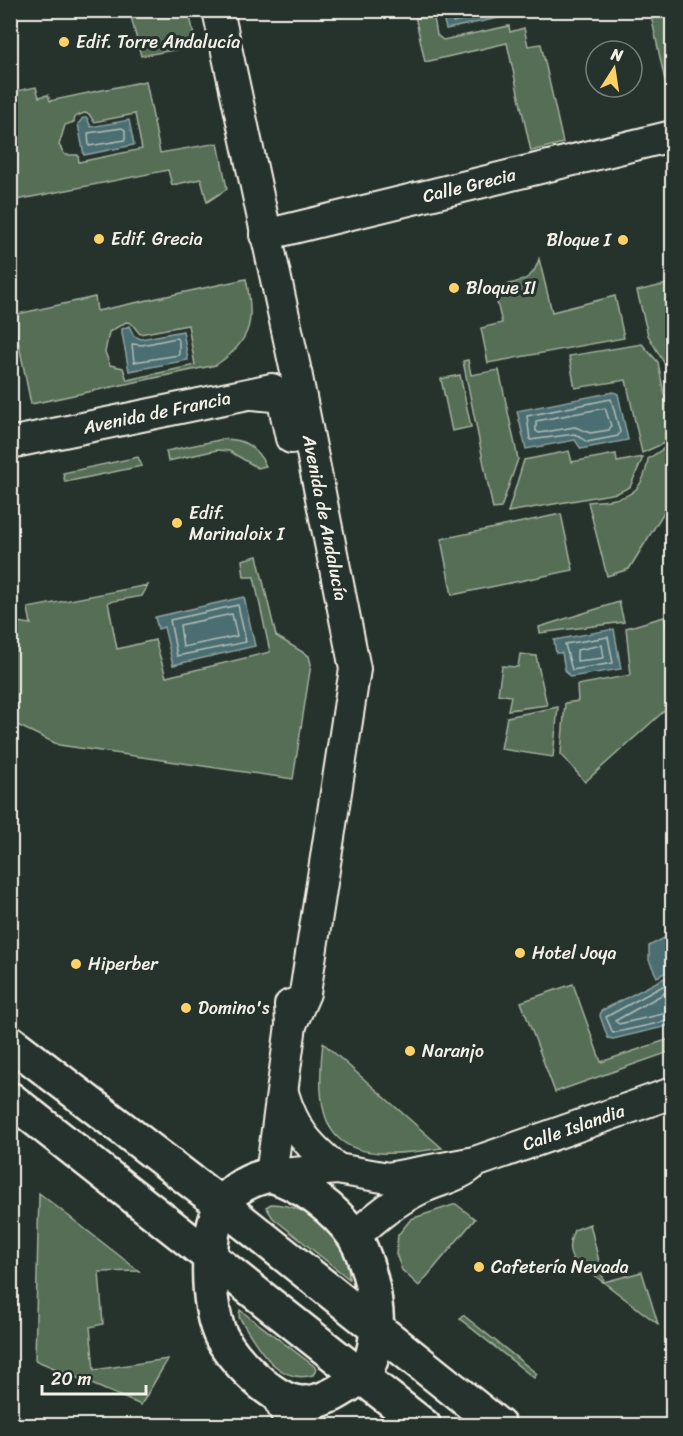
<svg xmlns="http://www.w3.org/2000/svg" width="683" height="1436" viewBox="0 0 683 1436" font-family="Sriracha,sans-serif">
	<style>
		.green { fill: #556e54; stroke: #a4b09e; stroke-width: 1.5; fill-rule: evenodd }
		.water { fill: #4c6e72; stroke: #8fa2a1; stroke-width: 1.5 }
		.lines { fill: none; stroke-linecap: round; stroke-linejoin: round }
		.shore { stroke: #b1bdb9; stroke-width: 1.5 }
		.minor-casing { stroke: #f4f1e8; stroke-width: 34 }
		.secondary-casing { stroke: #f4f1e8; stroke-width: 38 }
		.minor { stroke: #26332d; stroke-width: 30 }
		.secondary { stroke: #26332d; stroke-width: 33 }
		.poi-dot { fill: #ffd166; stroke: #26332d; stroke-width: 2 }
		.labels { text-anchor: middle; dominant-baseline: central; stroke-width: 6; stroke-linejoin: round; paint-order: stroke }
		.poi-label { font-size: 18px; fill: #f4f1e8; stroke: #26332d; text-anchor: start }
		.street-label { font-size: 18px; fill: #f4f1e8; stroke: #26332d }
	</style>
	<rect width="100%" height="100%" fill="#26332d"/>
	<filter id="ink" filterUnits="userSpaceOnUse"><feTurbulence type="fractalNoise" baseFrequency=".0167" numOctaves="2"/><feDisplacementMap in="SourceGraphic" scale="12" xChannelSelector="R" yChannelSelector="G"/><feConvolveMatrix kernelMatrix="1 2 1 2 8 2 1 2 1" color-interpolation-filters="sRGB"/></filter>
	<g filter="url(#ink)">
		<path class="green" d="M142 11H189L196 46 141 56 130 13Z
			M414 11H425L434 18 437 35 443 40 509 26 510 32 524 28 528 46 541 44 563 143 531 151 507 43 425 62Z
			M650 11H672V113Z
			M146 81 160 153 218 143 227 189 207 202 201 179 172 185 168 170 11 201V92L36 87 39 97 48 95 50 101ZM84 113 89 114 94 122 135 114 142 149 79 162 78 155H65L59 145 65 125 74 122 75 117Z
			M539 259 552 312 615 296 624 338 488 363 481 328 502 323 496 298 512 294 509 284C526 280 534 277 539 259Z
			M246 279C255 320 252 341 216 365L31 404 13 315 95 297 97 311ZM126 322 131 323 140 334 188 325 195 365 127 380 123 368 110 365 105 352 109 332Z
			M672 283V392L667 368 648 335 637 291Z
			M642 344 658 362 664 394 672 405V436L662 444 642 453 626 380 575 388 569 356Z
			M468 360 471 375 499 370 518 459 501 508 493 509 463 361Z
			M460 375 471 427 452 431 441 379Z
			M224 439C245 439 256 447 266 466L258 468 229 451 217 450 168 461 166 451Z
			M672 443V499L629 569 607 576 588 502C622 499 643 499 648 459Z
			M569 451 572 462 616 454 617 462 643 457 630 487 617 493 508 512 524 460Z
			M138 457 142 466 65 482 63 473Z
			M561 514 573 570 452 595 441 539Z
			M257 556 276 636 309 656 311 664 293 779 59 745 11 722V621L31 624 28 608 148 585 142 596 108 602 117 649 155 640 166 677 270 652 254 577H244L242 560Z
			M619 602 624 622 540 633 539 627Z
			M664 617 672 644V704L585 782 561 754 565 703 578 701 577 685 631 675 626 628Z
			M520 654 536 656 547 705 508 710 511 696 498 694 502 666 518 667Z
			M558 707 553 757 501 749 507 717Z
			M573 984 601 1062 672 1038V1051L555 1092 521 1002Z
			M323 1043 442 1148C344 1164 311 1147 323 1043Z
			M39 1193 139 1271 99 1272 103 1324 90 1327 94 1370 168 1359 141 1405 35 1360Z
			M271 1204C310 1205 348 1237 349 1279L273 1218 266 1207Z
			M456 1204 475 1219 419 1286 402 1270 396 1254 398 1235 411 1219Z
			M590 1224 604 1282 642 1272 658 1324 573 1259C567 1250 570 1240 574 1230Z
			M240 1310 314 1366 316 1370 313 1375C276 1386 255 1342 239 1317Z
			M463 1315 537 1374 534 1378 460 1319Z"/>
		<path class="water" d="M512 10 513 15 446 29 442 12Z
			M83 118H87L91 127 129 120 134 145 84 155 78 124Z
			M129 326 134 336 141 339 183 331 188 360 129 371 122 333V329Z
			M614 392 618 394 628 440 581 449 575 440 526 449 517 411Z
			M244 597 255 646 173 665 164 627 158 629 155 617Z
			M614 629 621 669 570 677 565 670 562 653H556L554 640Z
			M664 938 668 939 672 948V969L657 977 649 960V946Z
			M672 974V1025L613 1039 608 1038 600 1016 601 1011Z"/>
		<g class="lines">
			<path class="shore" d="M448 10 453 22 505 10
				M122 128 125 130V140L89 146 88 133Z
				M176 338 179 341V355L134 362 132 344 142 345Z
				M611 399 620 432 618 436 587 442 575 434 530 440 527 416Z
				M605 408 611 426 609 430 590 433 575 427 539 433 536 431V421Z
				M238 605 246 642 177 656 170 620Z
				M232 614 237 636 183 647 180 625Z
				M608 637 613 663 572 670 565 644Z
				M602 645 604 658 577 661V650Z
				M672 981 606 1017 613 1033 672 1020
				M672 989 615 1021 619 1024 672 1012"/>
			<defs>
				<g id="minor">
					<path id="s1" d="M218 10 296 372 355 669 305 993 291 1025"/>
					<path id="s2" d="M265 235 672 136"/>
					<path d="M252 394 274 396 283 401 291 438"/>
					<path id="s3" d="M10 443 272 389"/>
					<path d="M290 1005 291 1025 271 1175 337 1169 388 1178 475 1162"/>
					<path d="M283 1093C294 1130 308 1145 337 1169"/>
					<path id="s4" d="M354 1237C375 1218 395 1201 420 1189 438 1180 461 1177 475 1162L672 1093"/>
					<path d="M276 1395 293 1426"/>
				</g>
				<path id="secondary" d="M10 1042 222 1205 499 1426
					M10 1099 424 1426
					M271 1175C301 1184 335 1209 354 1236 374 1267 392 1357 355 1381 340 1391 321 1404 301 1403 286 1402 272 1392 261 1383 246 1370 232 1356 222 1338 206 1309 205 1234 222 1205 232 1188 253 1178 271 1175Z"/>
			</defs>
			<use href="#minor" class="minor-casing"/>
			<use href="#secondary" class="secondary-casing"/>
			<use href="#minor" class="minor"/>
			<use href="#secondary" class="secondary"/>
		</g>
	</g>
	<g class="poi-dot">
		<circle cx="64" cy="42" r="6"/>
		<circle cx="99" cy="239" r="6"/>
		<circle cx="623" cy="240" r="6"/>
		<circle cx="454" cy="288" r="6"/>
		<circle cx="177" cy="523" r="6"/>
		<circle cx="520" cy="953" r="6"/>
		<circle cx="76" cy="964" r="6"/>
		<circle cx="186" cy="1008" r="6"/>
		<circle cx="410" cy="1051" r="6"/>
		<circle cx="479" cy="1267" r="6"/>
	</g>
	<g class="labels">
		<g class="poi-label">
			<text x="76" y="42">Edif. Torre Andalucía</text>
			<text x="111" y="239">Edif. Grecia</text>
			<text x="611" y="240" text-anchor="end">Bloque I</text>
			<text x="466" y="288">Bloque II</text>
			<text x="189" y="513">Edif.<tspan x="189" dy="21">Marinaloix I</tspan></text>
			<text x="532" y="953">Hotel Joya</text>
			<text x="88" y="964">Hiperber</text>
			<text x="198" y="1008">Domino's</text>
			<text x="422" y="1051">Naranjo</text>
			<text x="491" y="1267">Cafetería Nevada</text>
		</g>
		<g class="street-label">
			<text stroke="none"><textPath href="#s2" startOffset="210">Calle Grecia</textPath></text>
			<text stroke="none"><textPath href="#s3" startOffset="150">Avenida de Francia</textPath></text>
			<text stroke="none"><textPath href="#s1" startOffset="519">Avenida de Andalucía</textPath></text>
			<text stroke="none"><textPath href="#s4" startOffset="248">Calle Islandia</textPath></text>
		</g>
	</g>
	<rect width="683" height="1436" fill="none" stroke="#26332d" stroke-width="36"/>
	<rect x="18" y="18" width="647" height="1400" fill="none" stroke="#f4f1e8" stroke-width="2" filter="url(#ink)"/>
	<g transform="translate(614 69) rotate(12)"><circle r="28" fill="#26332d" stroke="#787f78" stroke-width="1.5"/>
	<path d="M0-4.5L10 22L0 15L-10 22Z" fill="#ffd166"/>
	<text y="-9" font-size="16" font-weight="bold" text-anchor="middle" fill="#f4f1e8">N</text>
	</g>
	<path d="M42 1385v9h104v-9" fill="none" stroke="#f4f1e8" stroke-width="3"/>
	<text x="51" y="1385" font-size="18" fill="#f4f1e8" stroke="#26332d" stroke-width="4.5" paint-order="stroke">20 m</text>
</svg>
